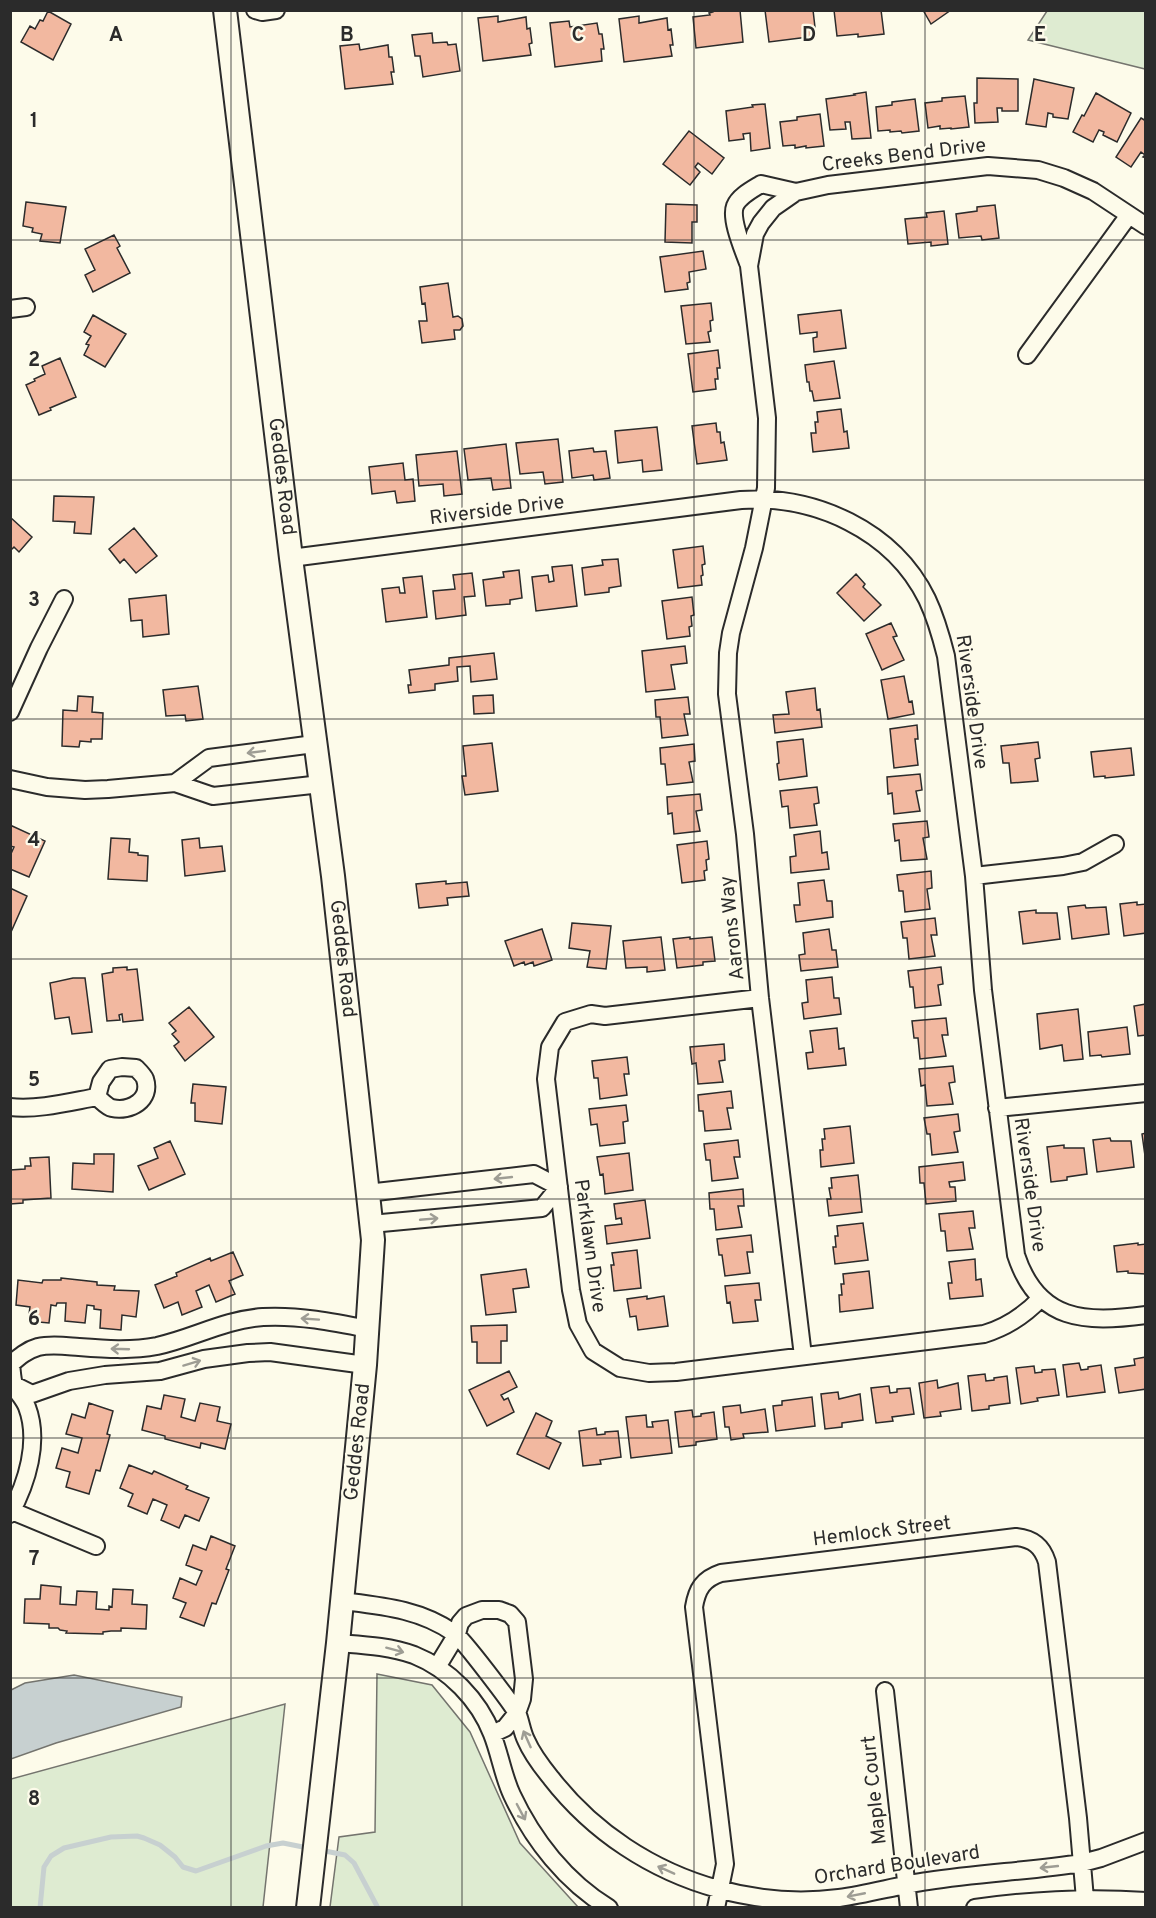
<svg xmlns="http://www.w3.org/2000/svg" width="1156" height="1918" viewBox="0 0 1156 1918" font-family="Overpass,sans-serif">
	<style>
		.green { fill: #deebd1; stroke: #74746e; stroke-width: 1.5 }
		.water { fill: #c7d0d0; stroke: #74746e; stroke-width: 1.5 }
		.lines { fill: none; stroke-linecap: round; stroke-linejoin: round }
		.stream { stroke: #c7d0d0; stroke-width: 5 }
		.building { fill: #f2b8a0; stroke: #2b2b2b; stroke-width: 1.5 }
		.street-casing { stroke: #2b2b2b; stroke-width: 20 }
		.secondary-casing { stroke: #2b2b2b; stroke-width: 26 }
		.street { stroke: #fdfbea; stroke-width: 16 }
		.secondary { stroke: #fdfbea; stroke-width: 22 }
		.oneway { stroke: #9e9d94 }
		.grid { fill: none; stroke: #2b2b2b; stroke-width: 1.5; stroke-opacity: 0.55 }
		.labels { text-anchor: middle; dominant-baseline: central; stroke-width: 4.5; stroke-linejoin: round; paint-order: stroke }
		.street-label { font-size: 20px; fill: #2b2b2b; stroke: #fdfbea }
		.grid-label { font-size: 20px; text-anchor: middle; font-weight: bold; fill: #2b2b2b; stroke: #fdfbea; stroke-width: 4.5; stroke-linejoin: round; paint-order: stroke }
	</style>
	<rect width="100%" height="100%" fill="#fdfbea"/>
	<path class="green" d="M1047 11H1145V69L1028 40Z
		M377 1674 432 1685 470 1732 520 1843 578 1907H330L339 1837 375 1832Z
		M285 1704 263 1907H11V1779Z"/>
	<path class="water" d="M74 1675 182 1697 181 1707 56 1743 11 1759V1690L25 1683Z"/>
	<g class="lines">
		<path class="stream" d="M320 1850 345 1855 354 1863 378 1908
			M40 1908 44 1867 51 1856 64 1848 111 1837 137 1836 144 1838 160 1845 175 1857 183 1867 196 1871 266 1846 283 1843 308 1848"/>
	</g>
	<path class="building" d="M713 10H740L743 42 696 48 693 17 710 15 709 13 713 12Z
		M765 10H813L816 36 769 42Z
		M834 10H881L884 34 858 37V34L837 36Z
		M923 10H951L931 24Z
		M48 11 71 24 53 60 21 42 30 26 35 29 40 20 43 21Z
		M498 16V22L526 17 527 29 530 28 532 43 529 44 531 55 483 61 478 18Z
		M639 16V23L667 18 668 30 671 29 673 45H670L672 56 624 62 619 19Z
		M569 21 570 27 597 23 599 34H602L604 49H601L602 61 555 67 550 23Z
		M432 33 433 43 447 42 448 45 456 44 460 71 423 77 420 56H415L412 35Z
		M359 44 360 50 388 45 389 57H392L394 72H391L393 84 345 89 340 46Z
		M977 78 1018 79V111H1002V108H997L998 122 975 123 974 103H977Z
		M1034 79 1074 88 1068 119 1053 117V114L1048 113 1046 127 1026 124Z
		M866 92 871 138 852 139 850 122H845L846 129 830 130 826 99 855 95 854 94Z
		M1096 93 1131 113 1117 142 1103 135 1104 132 1099 130 1093 142 1073 132 1082 115 1084 116Z
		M965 96 969 127 951 129V128L940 129V126L928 128 925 103 942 101V98Z
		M915 99 919 131 902 133 901 131 890 132V130L878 131 876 107 892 105V102Z
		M765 104 770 148 751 151 750 133 743 134 744 139 729 141 726 111 753 107 752 105Z
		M820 114 824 146 806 148V146L795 148V145L783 146 780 122 797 120V117Z
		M1141 118 1146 121V158L1143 157 1145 155 1141 152 1131 167 1116 157Z
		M689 131 724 158 712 174 698 163 695 167 700 172 690 185 663 164Z
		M26 202 66 207 60 243 40 241 42 234 32 232 33 228 23 226Z
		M666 204 697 205V222H692V243L665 242Z
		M995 205 999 238 982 240 981 236 959 238 956 214 977 211V207Z
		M944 211 948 244 931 246V242L908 244 905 219 927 217 926 213Z
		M114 235 120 246 117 248 130 273 93 292 85 275 95 270 85 249Z
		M703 251 706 269 689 272 690 282 687 283 688 289 665 292 660 257Z
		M448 283 453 317 458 316 462 319 463 326 460 330H454L455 339 422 343 419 321H427L425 303 422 304 420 287Z
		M711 303 713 320 710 321 711 331 708 332 710 342 686 344 681 306Z
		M841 310 846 348 814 352 813 338 817 337V332L800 334 798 315Z
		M93 315 126 334 105 367 84 355 89 345 86 344 91 336 84 332Z
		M718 350 720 368H717L718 379H715L716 389 693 392 688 354Z
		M60 358 76 397 50 408 51 410 39 415 26 385 35 381 34 379 45 374 42 366Z
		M834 361 840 398 814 401 812 391H810L809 382H807L805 365Z
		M841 409 844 432 847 431 849 448 813 452 811 433H816L815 422H818L817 412Z
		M716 423 717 432H720L721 443 724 442 727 460 697 464 692 426Z
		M657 427 662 470 643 472 642 460 618 463 615 431Z
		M558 439 563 482 545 484 543 472 520 474 516 443Z
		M506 444 511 488 493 490 491 478 468 480 464 449Z
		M593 448 594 452 606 451 610 478 594 480 593 475 572 478 569 451Z
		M457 451 462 494 444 496 443 484 419 486 416 455Z
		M403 463 405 480 413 479 415 501 397 503 395 491 372 494 369 467Z
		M54 496 94 497 91 534 74 533 75 522 53 521Z
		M10 517 32 537 19 552 14 547 10 551Z
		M134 528 157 556 136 573 124 559 120 563 109 549Z
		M703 546 705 564 702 565 703 575 701 576 702 585 678 588 673 550Z
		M618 559 621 586 609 588V592L585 595 582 568 603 565 602 560Z
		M572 565 577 606 536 611 532 577 548 575 549 582 554 581 552 567Z
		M519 570 522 598 510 600V604L486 606 483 580 504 577 503 572Z
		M472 573 475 596 464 597 466 615 436 619 433 591 455 589 453 575Z
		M856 574 865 584 863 587 881 605 864 621 837 593Z
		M422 576 427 617 386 622 382 589 399 587 400 593H405L403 578Z
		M166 595 169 634 143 637 142 620 131 621 129 599Z
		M692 597 694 615 691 616 692 626 689 627 690 636 667 639 662 601Z
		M891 623 897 636 893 637 904 660 882 670 866 634Z
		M685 646 687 663 671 665 675 689 646 692 642 651Z
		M494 653 497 679 471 682 470 666 457 667 458 681 435 684V690L409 693 408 685H411L409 670 449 665V658Z
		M904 676 909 702 912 701 914 714 888 719 881 680Z
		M198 686 203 719 186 721 185 715 166 716 163 690Z
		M815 688 817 710 820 709 822 727 775 733 773 715 789 714 786 692Z
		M493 695 494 713 474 714 473 696Z
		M78 696 93 697 92 712 103 713 102 739H91V742L80 741 79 747 62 746 63 710 77 711Z
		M688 697 690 714H684L688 735 662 738 660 717H656L655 700Z
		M917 725 918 739H915L918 765 894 768 890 729Z
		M803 739 807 776 779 780 777 764 779 763 777 742Z
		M1038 742 1040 758 1035 759 1038 781 1011 783 1009 763H1003L1001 746Z
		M492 743 498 791 465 795 462 776H466L463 746Z
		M694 744 695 761 689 762 693 782 667 785 665 764H661L660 748Z
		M1131 748 1134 775 1105 778V776L1094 777 1091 752Z
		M920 774 922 790 916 791 920 811 894 814 892 793 888 794 887 777Z
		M817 787 819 803 814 804 817 825 790 828 788 806 782 807 780 791Z
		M700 794 702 810 696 811 700 831 674 834 672 813 668 814 667 797Z
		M927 821 929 837 923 838 927 859 901 861 899 840 895 841 893 824Z
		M10 825 45 841 29 877 10 869V856L14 847 10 846Z
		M820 831 822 853 827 852 829 869 791 873 790 857 796 856 794 835Z
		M111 838 130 839 129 852 138 853V855L148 856 147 881 108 879Z
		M199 838 200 848 222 846 225 871 185 876 182 840Z
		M707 841 709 859 706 860 707 870 704 871 705 880 682 883 677 845Z
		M931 871 932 888 927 889 930 909 905 912 903 891H899L897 875Z
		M824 880 827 901H832L833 917 796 922 794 905H800L798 883Z
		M446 881V884L467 882 469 896 447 898 448 905 419 908 416 884Z
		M10 888 27 896 11 932H10Z
		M1137 902V905L1146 904V933L1124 936 1120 904Z
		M1085 905 1086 908 1106 907 1109 934 1072 939 1068 907Z
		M1036 910V913H1057L1060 939 1023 944 1019 912Z
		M935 918 937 935H931L935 956 909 959 907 938H903L901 922Z
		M572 923 611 926 606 969 587 967 590 951 569 948Z
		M542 929 552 960 534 966 533 962 525 965 524 962 514 966 505 941Z
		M829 929 832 950H836L838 967 801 971 799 955 805 954 803 933Z
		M661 937 665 970 647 972V967L626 968 623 941Z
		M690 937V939L712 937 715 961 703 962V965L677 968 673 939Z
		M127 967V970L137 969 143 1020 123 1022 122 1014 119 1015 120 1020 107 1021 102 974 113 972V968Z
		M941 967 943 984 938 985 941 1005 915 1008 913 987H910L908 971Z
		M832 977 834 998H839L841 1014 804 1019 802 1003 808 1002 806 980Z
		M73 978H85L92 1032 72 1034 69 1017 55 1019 50 983Z
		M1146 1004V1035L1138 1036 1134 1006Z
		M189 1007 214 1037 185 1061 174 1046 179 1042 172 1034 176 1031 169 1023Z
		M1078 1009 1083 1059 1064 1061 1062 1045 1040 1049 1037 1014Z
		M946 1018 948 1035H942L946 1056 920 1059 918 1038H914L912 1021Z
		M1127 1027 1130 1054 1102 1057 1101 1055 1090 1056 1088 1032Z
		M837 1028 839 1049 844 1048 846 1065 808 1069 806 1053 813 1052 810 1031Z
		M724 1044 725 1060 719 1061 723 1082 698 1084 696 1063 692 1064 690 1047Z
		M627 1057 629 1074H624L627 1095 600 1099 598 1078H594L592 1061Z
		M953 1066 955 1082 949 1083 953 1104 927 1106 925 1085 921 1086 919 1069Z
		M193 1084 226 1087 222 1124 195 1121V1103H191Z
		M731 1091 733 1108H727L731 1129 705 1131 703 1111H699L698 1095Z
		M626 1105 628 1121 623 1122 625 1143 600 1146 597 1124 591 1125 589 1109Z
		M958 1114 960 1131 954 1132 958 1152 932 1155 930 1134H927L924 1118Z
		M850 1126 854 1163 821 1167 820 1150H823L822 1139H825L824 1129Z
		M1146 1133V1163L1142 1134Z
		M1110 1138 1111 1141H1131L1134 1167 1097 1172 1093 1140Z
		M738 1140 740 1157H734L738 1178 712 1181 710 1160H706L704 1144Z
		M170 1141 185 1174 149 1190 138 1166 158 1158 154 1148Z
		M1064 1145V1148H1084L1087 1174 1067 1177V1180L1051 1182 1047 1147Z
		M629 1153 633 1190 605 1194 603 1174 600 1175 597 1157Z
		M94 1154H114L113 1192 72 1189 73 1163 94 1164Z
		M49 1157 51 1198 23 1200V1203L10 1204V1170L25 1169V1166H31L30 1158Z
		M963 1162 965 1180 949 1182 950 1187H955L956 1201 926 1204 924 1183H920L919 1167Z
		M858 1175 862 1212 829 1216 827 1199H831L829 1188H832L831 1178Z
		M743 1189 744 1206H738L742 1227 716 1230 714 1209H710L709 1193Z
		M645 1200 650 1238 607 1244 605 1226 622 1224 621 1218 616 1219 614 1204Z
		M973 1211 975 1228H969L973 1249 947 1251 945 1231H941L939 1214Z
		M863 1223 868 1260 835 1264 833 1247H836L835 1236H838L837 1226Z
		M751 1235 753 1252H747L750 1273 725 1276 722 1255H719L717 1239Z
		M1138 1243V1245L1146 1244V1274L1128 1273V1271L1117 1272 1114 1246Z
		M637 1250 641 1288 614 1291 611 1265H614L612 1253Z
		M233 1252 243 1275 229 1281 235 1294 216 1302 209 1285 196 1291 202 1307 182 1315 178 1302 164 1308 155 1285 177 1276 176 1273 210 1258 211 1261Z
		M975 1259 976 1280 981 1279 983 1296 950 1299 948 1283H952L949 1262Z
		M526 1269 529 1287 513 1289 516 1312 486 1315 481 1275Z
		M869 1271 873 1308 840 1312 839 1295H842L841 1284H844L843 1274Z
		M61 1278 97 1282V1285L115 1286 114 1290 139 1291 136 1317 122 1315 121 1330 100 1328 101 1310 94 1309V1306L87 1305 85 1323 65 1321 66 1303H57L56 1306 51 1305 49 1323 28 1321 30 1307 16 1305 18 1280 42 1283 43 1280H61Z
		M759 1283 761 1300H755L758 1321 733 1323 730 1302 727 1303 725 1286Z
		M647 1296V1299L664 1296 668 1326 638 1330 636 1316 630 1317 627 1299Z
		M507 1325V1341H501V1363H477V1342H472L471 1326Z
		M1146 1357V1389L1119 1393 1115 1368 1135 1365 1134 1359Z
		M1079 1363 1081 1370 1088 1369V1367L1101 1365 1105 1392 1067 1397 1063 1365Z
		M1034 1366 1035 1373 1042 1372V1370L1055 1369 1059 1395 1037 1398 1038 1401 1021 1404 1016 1368Z
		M509 1371 517 1387 501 1395 504 1400 508 1398 514 1412 487 1426 469 1390Z
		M985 1374 986 1381 994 1380V1378L1007 1376 1010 1403 989 1406V1409L972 1411 968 1376Z
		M937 1380 938 1388 958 1383 961 1409 940 1412 941 1416 924 1418 919 1383Z
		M889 1386 890 1393 897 1392V1389L910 1388 914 1414 892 1417 893 1421 876 1423 871 1388Z
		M838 1392 839 1399 860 1394 863 1420 842 1423V1427L825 1429 821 1394Z
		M164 1395 185 1399 181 1417 195 1421 200 1403 220 1407 217 1421 231 1424 225 1449 201 1443 200 1448 165 1439V1436L142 1430 147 1406 161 1409Z
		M812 1397 815 1426 776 1431 773 1406 782 1405V1401Z
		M89 1403 113 1411 107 1434 110 1435 100 1471 96 1470 89 1494 66 1487 70 1472 56 1468 62 1448 78 1453 82 1438 66 1434 72 1414 85 1418Z
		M740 1405 741 1413 765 1409 768 1432 743 1434 744 1438 731 1440 729 1427H725L723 1407Z
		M692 1410 693 1417 701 1416V1414L714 1412 717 1439 696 1442V1445L679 1447 675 1412Z
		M536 1413 552 1421 546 1436 561 1443 549 1469 517 1454Z
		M646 1415 647 1427H653L652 1422 668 1420 672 1453 631 1458 626 1417Z
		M596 1428 597 1435 605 1434V1432L618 1431 621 1457 600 1460 601 1464 583 1466 579 1431Z
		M129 1465 152 1474 154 1471 188 1486 186 1489 209 1498 199 1521 185 1515 179 1528 161 1520 167 1505 153 1499 147 1514 128 1506 133 1494 120 1488Z
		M211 1536 235 1546 226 1569 229 1570 216 1604 212 1603 204 1626 180 1617 186 1603 173 1598 180 1578 196 1585 202 1571 186 1565 193 1545 206 1550Z
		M41 1585 61 1587 60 1604 76 1605 77 1591 97 1592 96 1609 109 1610V1606L112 1607 113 1589 133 1590 132 1604 147 1605 146 1629 121 1628V1631H111L103 1632V1634L66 1633 67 1631 60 1630 58 1628H49V1624L24 1623 25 1599H40Z"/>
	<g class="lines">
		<defs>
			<path id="street" d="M255 10 262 12 276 10
				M748 263C743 249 730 219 735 206 739 196 753 189 761 184L796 192
				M10 309 26 307
				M1027 355 1129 215
				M291 558 741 500C815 495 893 530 927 599 936 618 941 636 946 656L974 876 983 990 1016 1255C1038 1322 1085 1323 1146 1315
				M10 712 39 648 64 599
				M10 779 47 787 85 790 108 789 175 783 213 796 321 784
				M175 783 209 758 314 744
				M974 876 1063 866 1083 862 1115 844
				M760 998 605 1016 591 1014 565 1022 550 1047 546 1079 571 1290 578 1324 593 1351 620 1368 649 1373 676 1372 984 1334C1007 1327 1024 1316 1041 1298
				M122 1067 136 1068C139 1071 144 1076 145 1079 152 1100 130 1112 112 1108 107 1107 102 1101 97 1097L101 1082 110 1069Z
				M10 1107C39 1110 69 1102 97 1097
				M997 1108 1146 1093
				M367 1193 534 1174 559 1187 542 1208 371 1224
				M803 1356 760 998 745 834 727 694 728 653 731 633 754 548 766 488 767 418 749 266 755 234 761 223 773 208 796 192 828 185 988 166 1038 170 1064 178 1093 191 1146 226
				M14 1385 32 1394 69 1381 105 1375 160 1371 204 1359 248 1353 270 1352 365 1365
				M12 1511 96 1546
				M10 1514C27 1483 40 1441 27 1407 24 1399 18 1394 15 1387 12 1381 12 1371 11 1364 19 1357 27 1350 38 1347 51 1344 65 1346 79 1347 105 1349 131 1351 157 1346 194 1338 223 1320 263 1317 298 1315 333 1322 368 1329
				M342 1601C382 1606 420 1609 454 1633 462 1638 513 1705 518 1715 521 1723 522 1732 526 1740 532 1754 542 1767 551 1778 593 1832 652 1871 718 1889 758 1900 799 1903 839 1898 869 1894 899 1885 928 1881 979 1873 1031 1871 1082 1863L1101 1858 1146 1841
				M338 1643C363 1645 389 1646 414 1655 449 1669 479 1700 492 1734 500 1754 503 1776 512 1795 533 1840 566 1882 609 1908
				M437 1667 457 1634 460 1623 466 1616 482 1610H499L510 1614 517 1622 524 1679 522 1699 517 1713 505 1728 492 1734
				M885 1691 909 1908
				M716 1908 725 1864 694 1607C697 1589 703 1579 721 1573L1016 1537C1033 1539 1042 1546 1047 1562L1078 1818 1085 1899
				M975 1908C1031 1900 1089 1897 1146 1901"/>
			<g id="secondary">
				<path id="s1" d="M225 10 291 558 333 876 373 1240 365 1365 338 1643 308 1908"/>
			</g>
		</defs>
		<use href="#street" class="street-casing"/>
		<use href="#secondary" class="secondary-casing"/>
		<use href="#street" class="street"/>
		<use href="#secondary" class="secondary"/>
	</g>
	<defs><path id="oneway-shaft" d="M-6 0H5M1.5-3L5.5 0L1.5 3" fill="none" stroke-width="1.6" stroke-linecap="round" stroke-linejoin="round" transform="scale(1.5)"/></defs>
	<g class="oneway">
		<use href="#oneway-shaft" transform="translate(256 752) rotate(173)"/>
		<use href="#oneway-shaft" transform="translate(503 1178) rotate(174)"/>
		<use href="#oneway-shaft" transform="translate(429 1219) rotate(-5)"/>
		<use href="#oneway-shaft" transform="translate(310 1319) rotate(-176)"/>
		<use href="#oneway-shaft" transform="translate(120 1349) rotate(-178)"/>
		<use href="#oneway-shaft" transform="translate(192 1363) rotate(-17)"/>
		<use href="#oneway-shaft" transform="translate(395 1650) rotate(15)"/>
		<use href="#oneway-shaft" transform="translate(527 1739) rotate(-114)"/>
		<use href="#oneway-shaft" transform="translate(521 1812) rotate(62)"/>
		<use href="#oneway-shaft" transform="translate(1049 1867) rotate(174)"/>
		<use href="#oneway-shaft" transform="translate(666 1870) rotate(-156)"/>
		<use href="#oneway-shaft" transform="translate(856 1895) rotate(169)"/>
	</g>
	<path class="grid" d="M231 10V1908M462 10V1908M694 10V1908M925 10V1908M10 240H1146M10 480H1146M10 719H1146M10 959H1146M10 1199H1146M10 1438H1146M10 1678H1146"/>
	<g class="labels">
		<g class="street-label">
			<text transform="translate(904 156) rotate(-7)">Creeks Bend Drive</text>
			<text stroke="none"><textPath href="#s1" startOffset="470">Geddes Road</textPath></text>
			<text transform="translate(497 511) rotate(-7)">Riverside Drive</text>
			<text transform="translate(971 702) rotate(82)">Riverside Drive</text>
			<text transform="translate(733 928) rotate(-96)">Aarons Way</text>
			<text stroke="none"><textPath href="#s1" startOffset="956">Geddes Road</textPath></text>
			<text transform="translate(1029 1185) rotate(82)">Riverside Drive</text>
			<text transform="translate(589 1246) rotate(82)">Parklawn Drive</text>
			<text transform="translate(358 1442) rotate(-84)">Geddes Road</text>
			<text transform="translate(882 1532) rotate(-7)">Hemlock Street</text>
			<text transform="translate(875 1790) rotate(-96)">Maple Court</text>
			<text transform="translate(897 1866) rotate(-9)">Orchard Boulevard</text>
		</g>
	</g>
	<g class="grid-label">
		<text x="116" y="41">A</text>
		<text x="347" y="41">B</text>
		<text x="578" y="41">C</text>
		<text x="809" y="41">D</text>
		<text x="1040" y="41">E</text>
		<text x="34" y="127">1</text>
		<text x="34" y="366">2</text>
		<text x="34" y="606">3</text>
		<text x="34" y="846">4</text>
		<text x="34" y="1086">5</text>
		<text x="34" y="1325">6</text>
		<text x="34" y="1565">7</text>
		<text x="34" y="1805">8</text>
	</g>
	<rect width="1156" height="1918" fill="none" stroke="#2b2b2b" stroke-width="24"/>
</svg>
